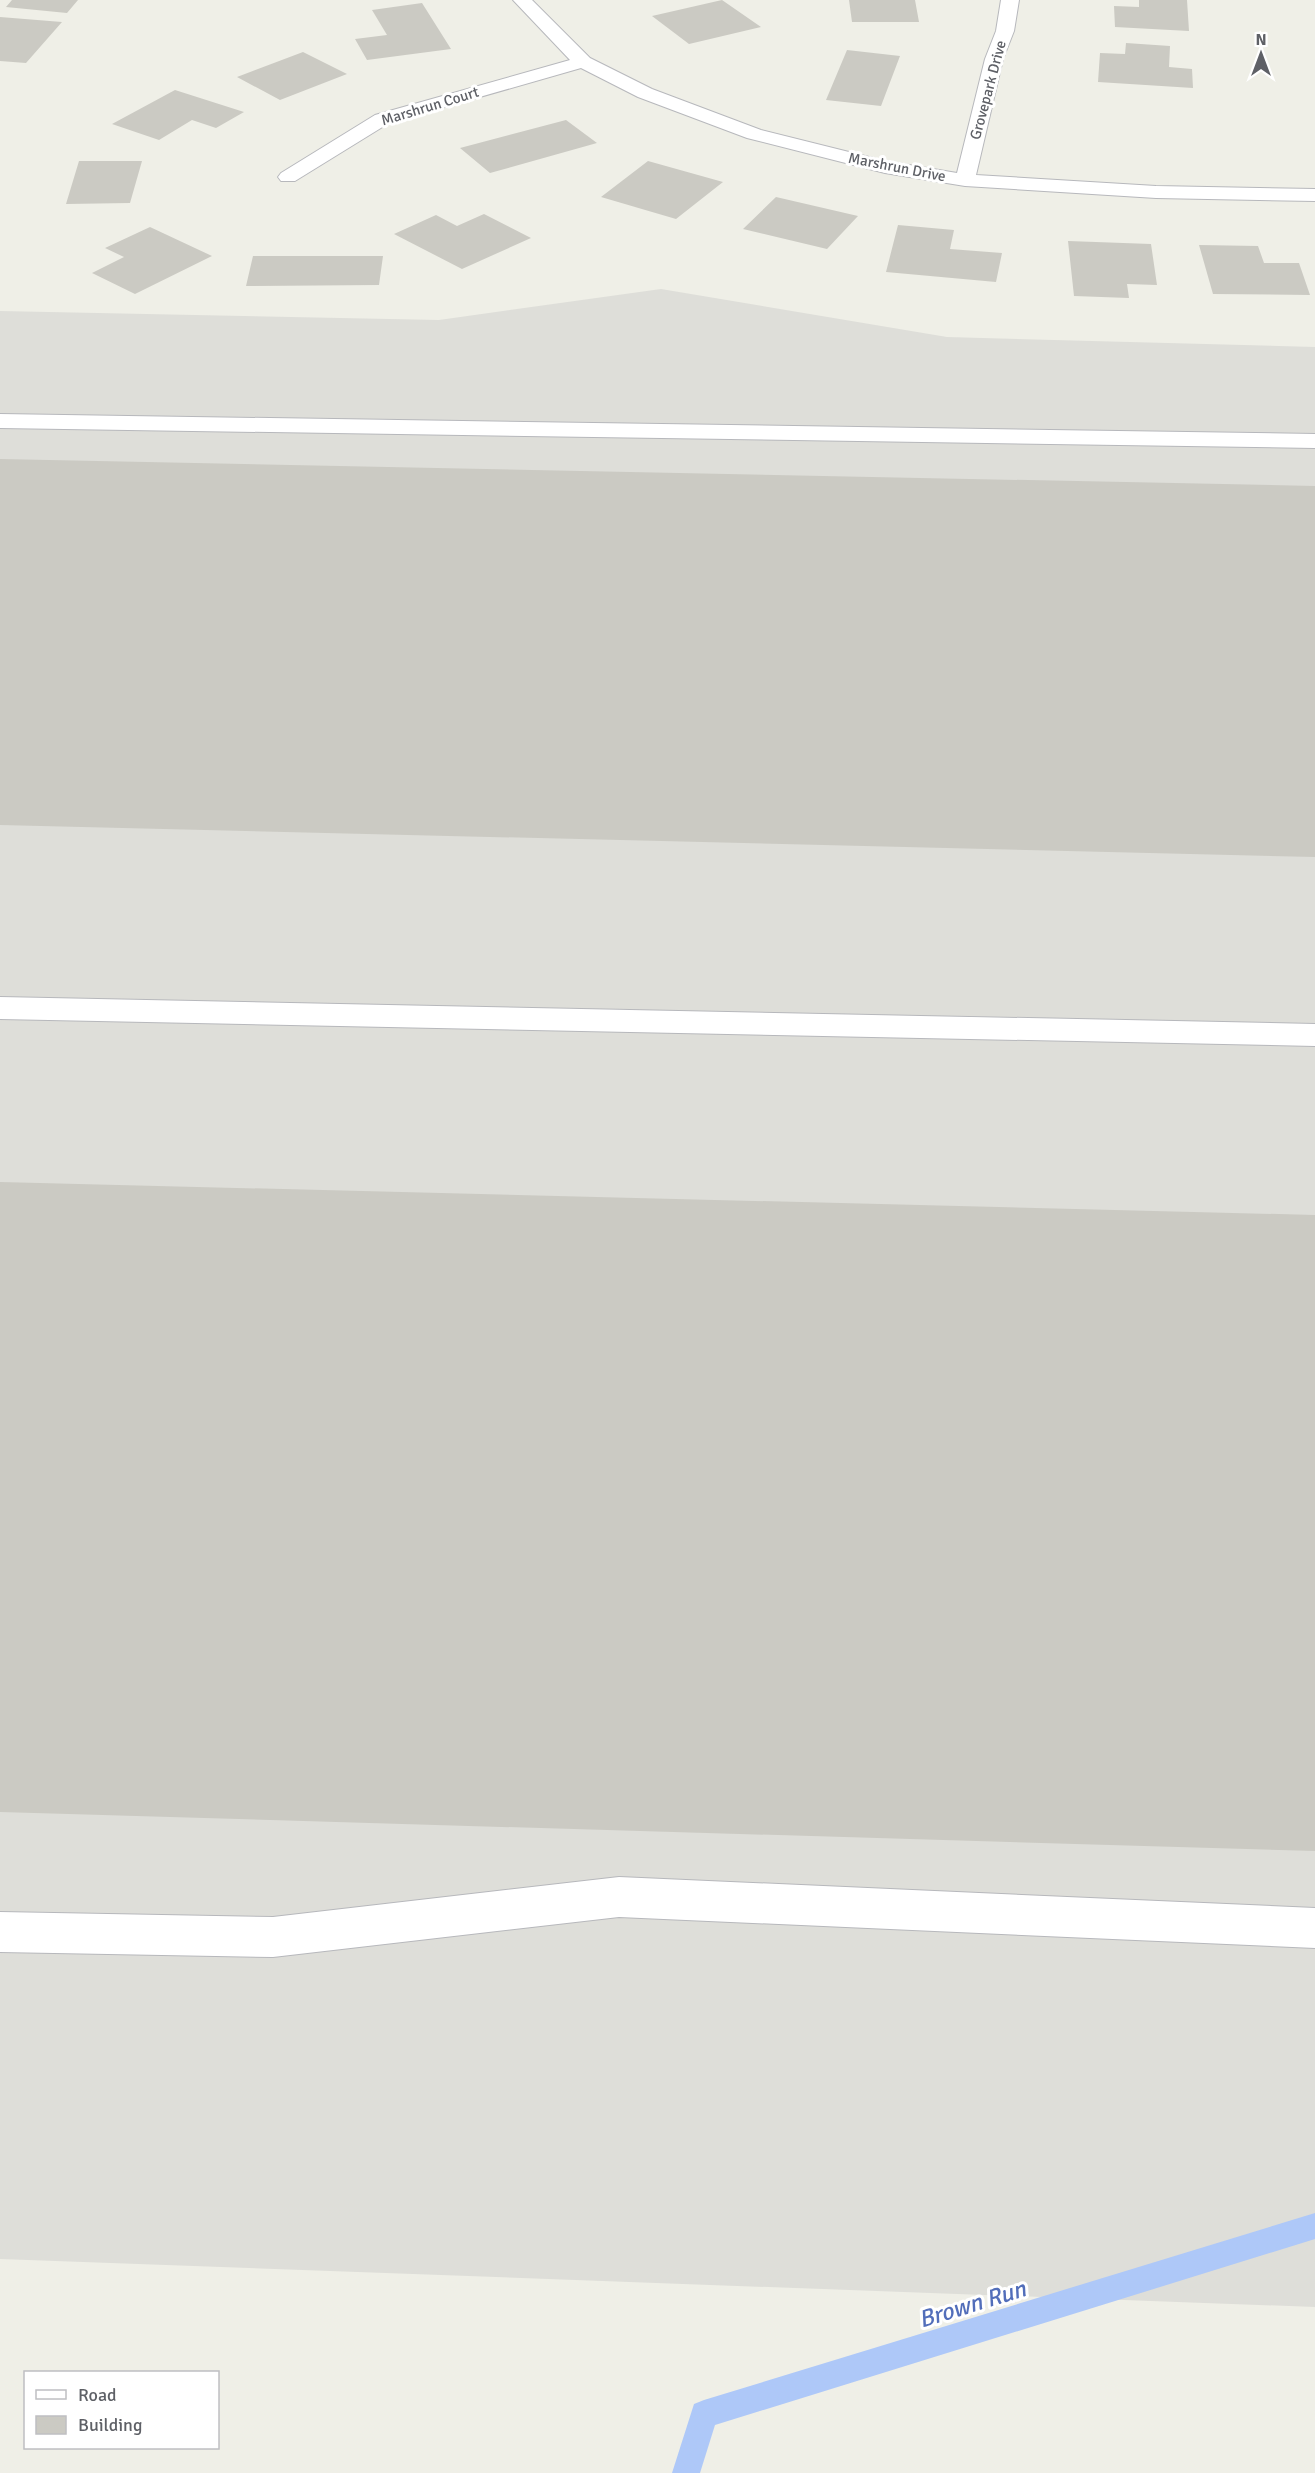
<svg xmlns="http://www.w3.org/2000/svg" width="1315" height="2473" viewBox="0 0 1315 2473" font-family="Signika,sans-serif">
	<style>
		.industrial { fill: #deded9 }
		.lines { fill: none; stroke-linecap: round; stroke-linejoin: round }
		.stream { fill: #aec8f8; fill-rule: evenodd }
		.building { fill: #cbcac3 }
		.lane-casing { stroke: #b7b8bc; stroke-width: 2 }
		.street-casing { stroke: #b7b8bc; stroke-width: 2 }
		.lane { fill: #fff; fill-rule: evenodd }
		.street { fill: #fff; fill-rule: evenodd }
		.labels { text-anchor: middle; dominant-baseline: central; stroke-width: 6; stroke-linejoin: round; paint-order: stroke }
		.far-street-label { font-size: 15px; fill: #5e6066; stroke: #fff }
		.near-water-label { font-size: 24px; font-style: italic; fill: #526eba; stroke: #fff }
	</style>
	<rect width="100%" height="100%" fill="#efefe7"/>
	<path class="industrial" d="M661 289 947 337 1315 347V2307L0 2259V311L439 320Z"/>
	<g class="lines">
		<path class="stream" d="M1315 2213V2239L715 2425 700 2473H672L694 2404 704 2400Z"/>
	</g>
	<path class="building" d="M12 0H78L67 13 6 7Z
		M722 0 761 27 689 44 652 16Z
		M849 0H915L919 22H852Z
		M1139 0H1187L1189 31 1115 27 1114 6 1139 7Z
		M422 3 451 49 367 60 355 39 387 35 372 10Z
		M0 17 62 22 26 63 0 61Z
		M1126 43 1170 46 1169 67 1192 69 1193 88 1098 82 1100 53 1125 54Z
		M847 50 900 56 881 106 826 100Z
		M303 52 347 74 280 100 237 77Z
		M175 90 244 112 216 128 192 120 159 140 112 124Z
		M566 120 597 143 490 173 460 148Z
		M79 161H142L130 203 66 204Z
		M648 161 723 182 676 219 601 197Z
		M776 197 858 216 827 249 743 229Z
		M484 214 531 238 462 269 394 234 436 215 457 226Z
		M898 225 954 230 950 249 1002 253 996 282 886 272Z
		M150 227 212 256 135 294 92 273 124 257 105 248Z
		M1068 241 1151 244 1157 285 1127 284 1129 298 1074 296Z
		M1199 245 1258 246 1264 263H1299L1310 295 1213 294Z
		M253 256H383L379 285 246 286Z
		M0 459 1315 486V857L0 825Z
		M0 1182 1315 1215V1851L0 1812Z"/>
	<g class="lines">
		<defs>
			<path id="lane" d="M0 414 1315 434V448L0 428Z
				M0 997 1315 1024V1046L0 1019Z
				M619 1877 1315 1908V1948L619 1917 273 1957 0 1952V1912L273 1917Z"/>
			<path id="street" d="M513 0H532L590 58 652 89 761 130 885 161 957 173 985 59 996 31 1001 0H1019L1014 31 1003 59 976 175 1156 186 1315 189V201L1156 198 965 186 885 173 747 138 638 97 581 68 389 123 295 181H281L278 177 281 173 375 115 570 60Z"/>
		</defs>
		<use href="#lane" class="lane-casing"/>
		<use href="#street" class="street-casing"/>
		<use href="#lane" class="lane"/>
		<use href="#street" class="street"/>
	</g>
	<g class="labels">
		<g class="far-street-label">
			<text transform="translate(988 90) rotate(-75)">Grovepark Drive</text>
			<text transform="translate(430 106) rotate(-17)">Marshrun Court</text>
			<text transform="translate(897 167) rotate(11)">Marshrun Drive</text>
		</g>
		<g class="near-water-label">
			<text transform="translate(972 2304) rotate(-17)">Brown Run</text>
		</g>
	</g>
	<rect x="24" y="2371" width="195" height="78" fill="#ffffff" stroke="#bfbfc2" stroke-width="1.5"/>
	<rect x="36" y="2390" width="30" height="9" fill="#ffffff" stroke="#bfbfc2" stroke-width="1.5"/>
	<text x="78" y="2401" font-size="18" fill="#5e6066">Road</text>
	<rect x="36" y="2416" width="30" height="18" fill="#cbcac3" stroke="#bfbfc2" stroke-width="1.5"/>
	<text x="78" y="2431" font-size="18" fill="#5e6066">Building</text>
	<g transform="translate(1261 54)" stroke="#ffffff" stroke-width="4.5" paint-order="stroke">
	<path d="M0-4.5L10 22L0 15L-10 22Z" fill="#5e6066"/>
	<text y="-9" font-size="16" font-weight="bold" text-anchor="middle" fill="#5e6066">N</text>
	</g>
</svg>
